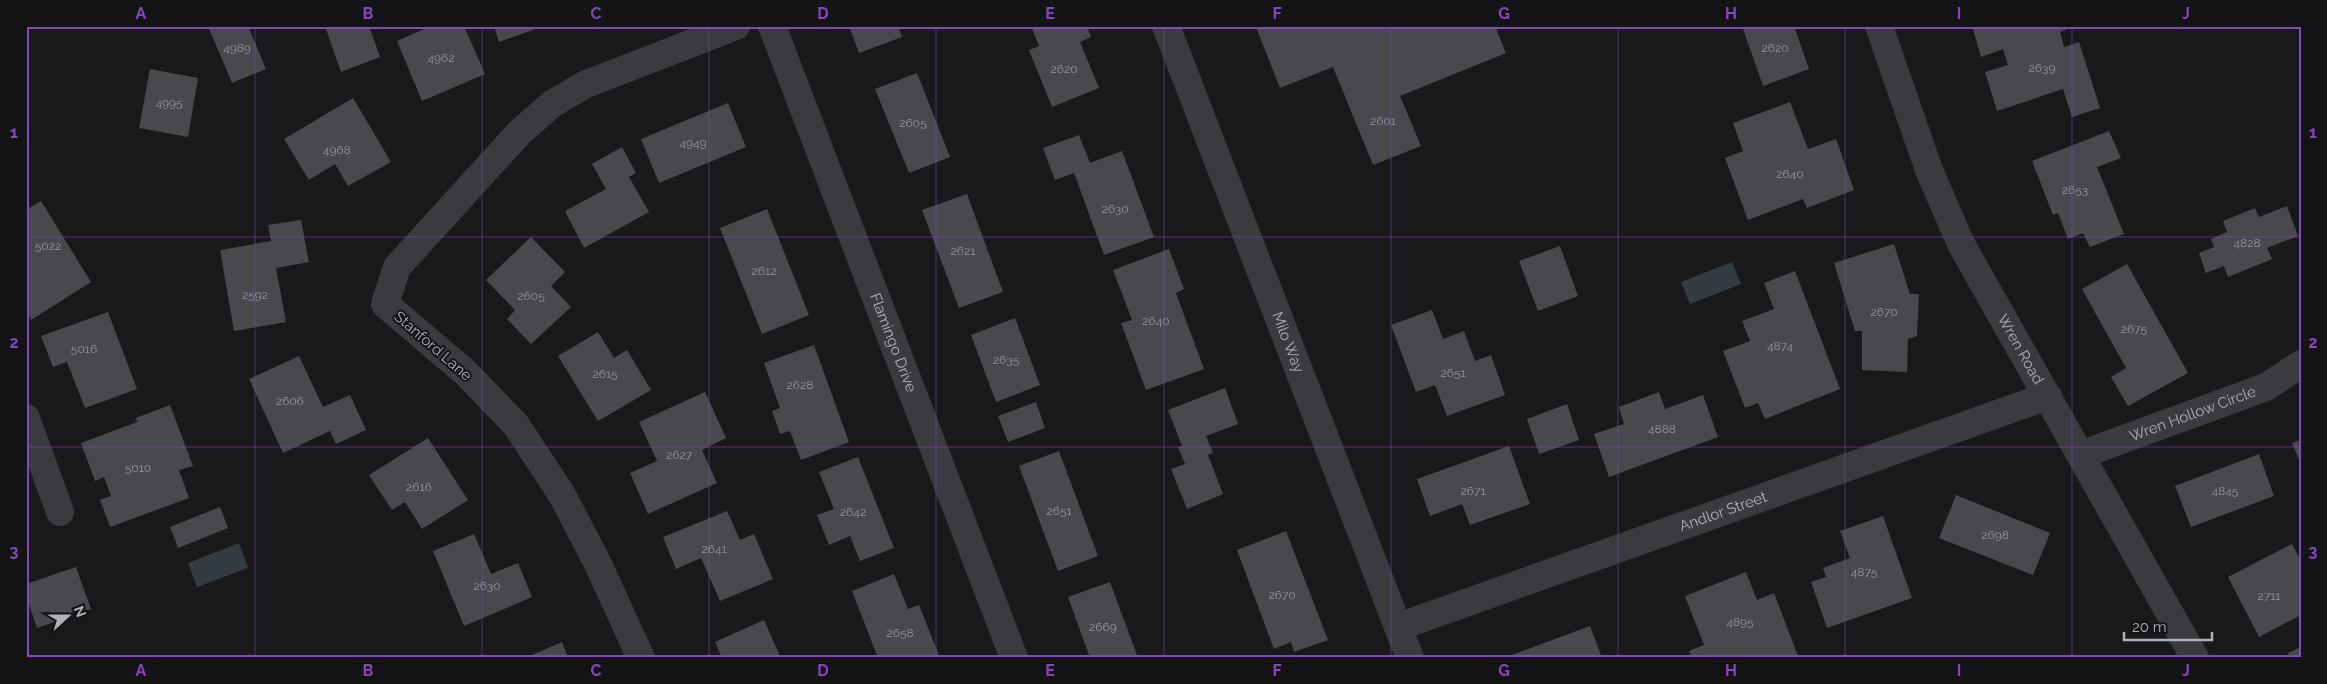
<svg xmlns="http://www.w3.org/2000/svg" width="2327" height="684" viewBox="0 0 2327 684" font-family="Raleway,sans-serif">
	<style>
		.water { fill: #343c42 }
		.building { fill: #48494d }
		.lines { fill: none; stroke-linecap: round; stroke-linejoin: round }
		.street { stroke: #3a3b3f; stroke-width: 28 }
		.grid { fill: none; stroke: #8547be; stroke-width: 1; stroke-opacity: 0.55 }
		.labels { text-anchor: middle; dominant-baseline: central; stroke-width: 4; stroke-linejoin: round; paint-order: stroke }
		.number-label { font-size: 12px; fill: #94979e }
		.street-label { font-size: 15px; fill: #adb1b9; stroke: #141416 }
		.neatline { fill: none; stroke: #8547be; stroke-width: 2 }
		.grid-label { font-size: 16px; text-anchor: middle; font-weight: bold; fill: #8547be }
	</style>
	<rect width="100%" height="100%" fill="#19191b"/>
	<path class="water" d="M1732 262 1741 284 1690 304 1681 282Z
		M239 543 248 568 197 587 188 563Z"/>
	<path class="building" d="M208 26H248L266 69 232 83Z
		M325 26H369L380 57 341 72Z
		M431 26H464L485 74 422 101 397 41Z
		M494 26H532L533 30 499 42Z
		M849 26H898L902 37 859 53Z
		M1031 26H1087L1091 37 1080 42 1099 88 1052 107 1029 50 1039 46Z
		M1259 26H1495L1506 53 1400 96 1421 146 1373 165 1333 67 1280 88 1256 27Z
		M1742 26H1794L1809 69 1763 86Z
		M1972 26H2076L2060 32 2064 47 2079 42 2100 108 2072 117 2063 89 1997 111 1985 72 2008 65 2003 49 1981 57Z
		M150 69 198 78 188 137 139 128Z
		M917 73 950 157 909 173 875 89Z
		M353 98 391 162 348 186 335 164 309 180 284 139Z
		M1790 102 1808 149 1836 139 1854 190 1807 208 1803 199 1748 220 1725 158 1743 151 1733 123Z
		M728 103 746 147 659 183 641 139Z
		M2109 131 2121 158 2097 167 2124 234 2090 247 2083 233 2068 239 2058 213 2053 215 2032 161Z
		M1079 135 1090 163 1122 151 1154 237 1104 255 1074 173 1055 180 1043 148Z
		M622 147 636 173 629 177 649 212 584 248 565 211 606 189 592 164Z
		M967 194 1003 292 959 308 922 210Z
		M41 201 91 282 31 320 26 312V210Z
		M2287 206 2298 236 2267 248 2272 259 2228 277 2224 266 2206 273 2199 253 2214 247 2211 239 2227 232 2223 221 2255 208 2259 217Z
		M767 209 809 315 762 334 720 228Z
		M301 220 309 262 276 268 286 322 234 331 220 250 271 241 268 225Z
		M531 237 565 272 551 286 571 307 531 344 507 319 515 310 486 280Z
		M1894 244 1910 294H1919L1917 336 1908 339 1907 372 1862 370V331H1855L1834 263Z
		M1560 246 1578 296 1538 311 1519 261Z
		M1169 249 1184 289 1176 293 1204 369 1146 390 1121 323 1132 320 1113 270Z
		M2127 264 2188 373 2128 406 2111 377 2126 368 2082 289Z
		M1795 271 1840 389 1765 419 1758 403 1745 408 1723 351 1750 341 1742 321 1774 309 1764 283Z
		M1432 310 1443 339 1464 331 1475 361 1491 355 1505 395 1447 416 1435 385 1416 392 1391 325Z
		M108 312 137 389 85 408 67 362 53 367 41 336Z
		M1015 318 1040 385 996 402 971 335Z
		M598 332 614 358 627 350 651 390 598 421 558 356Z
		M814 345 849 442 801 460 790 431 780 434 772 411 780 408 764 363Z
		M299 356 323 407 350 395 366 430 336 444 330 431 283 453 249 379Z
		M1225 388 1238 424 1206 436 1213 453 1208 455 1223 494 1187 509 1171 469 1185 464 1178 447 1182 446 1168 410Z
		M705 392 726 438 702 450 717 483 648 514 630 473 657 461 639 422Z
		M1659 392 1665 409 1703 395 1718 437 1609 477 1594 434 1624 424 1619 407Z
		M1036 402 1045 428 1008 442 998 416Z
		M1567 404 1579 440 1539 454 1527 419Z
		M170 405 193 466 179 470 189 498 110 527 100 500 111 496 104 477 95 481 81 443 137 422 136 418Z
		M428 438 468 500 422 529 405 502 392 510 369 475Z
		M2301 440V465L2292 443Z
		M1509 446 1530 504 1470 525 1462 504 1430 516 1417 479Z
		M1059 451 1098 556 1058 571 1019 466Z
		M2259 454 2274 496 2191 527 2175 486Z
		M858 457 894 548 860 561 850 536 829 545 817 515 834 509 819 472Z
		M1956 495 2050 533 2033 575 1939 538Z
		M220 507 228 528 178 548 170 527Z
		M727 511 740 540 754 534 773 579 720 601 701 558 676 569 663 537Z
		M1883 516 1912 598 1827 628 1811 582 1826 577 1823 568 1850 558 1840 531Z
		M1286 531 1328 640 1294 652 1291 642 1274 649 1237 550Z
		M474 534 491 574 518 563 532 597 464 626 433 551Z
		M2292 544 2301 561V615L2259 637 2228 577Z
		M76 567 91 609 37 628 26 596V584Z
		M1746 572 1757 600 1774 593 1798 656 1692 658 1689 651 1704 645 1685 596Z
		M894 574 908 609 919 605 940 658H878L852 591Z
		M1110 582 1138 658H1090L1068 597Z
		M764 620 781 658H722L715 642Z
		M1590 626 1602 658H1504Z
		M562 642 568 658H525Z
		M2301 647V658H2290L2288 653Z"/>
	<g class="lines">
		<g class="street">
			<path id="s1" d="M772 26 1014 658"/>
			<path id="s2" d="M1166 26 1410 658"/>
			<path id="s3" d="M1879 26 1929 170 1961 244 2195 658"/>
			<path d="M26 418 60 512"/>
			<path id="s4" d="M2080 455 2266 387 2301 364"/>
			<path id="s5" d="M1398 627 2048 396"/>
			<path d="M641 658 597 562 562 495 516 425 466 373 385 304 397 267 520 132 552 104 584 85 736 26"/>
		</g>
	</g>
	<path class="grid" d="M255 26V658M482 26V658M709 26V658M936 26V658M1164 26V658M1391 26V658M1618 26V658M1845 26V658M2072 26V658M26 237H2301M26 447H2301"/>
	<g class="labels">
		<g class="number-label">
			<text x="237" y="48">4989</text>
			<text x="1775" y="48">2620</text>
			<text x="441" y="58">4962</text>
			<text x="2042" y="68">2639</text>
			<text x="1064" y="69">2620</text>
			<text x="169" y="103">4995</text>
			<text x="1383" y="121">2601</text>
			<text x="913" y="123">2605</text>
			<text x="693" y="143">4949</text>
			<text x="337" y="150">4968</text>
			<text x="1790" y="174">2640</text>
			<text x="2075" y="190">2653</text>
			<text x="1115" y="209">2630</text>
			<text x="2247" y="243">4828</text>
			<text x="48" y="246">5022</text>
			<text x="963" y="251">2621</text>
			<text x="764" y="271">2612</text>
			<text x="255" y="295">2592</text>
			<text x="531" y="296">2605</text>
			<text x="1884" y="312">2670</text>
			<text x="1156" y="321">2640</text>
			<text x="2134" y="329">2675</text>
			<text x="1780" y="346">4874</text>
			<text x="84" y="349">5016</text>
			<text x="1006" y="360">2635</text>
			<text x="1453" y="373">2651</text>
			<text x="605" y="374">2615</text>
			<text x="800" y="385">2628</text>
			<text x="290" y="401">2606</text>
			<text x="1662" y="429">4888</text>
			<text x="679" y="455">2627</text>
			<text x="138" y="468">5010</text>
			<text x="419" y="487">2616</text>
			<text x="1473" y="491">2671</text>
			<text x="2225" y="491">4845</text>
			<text x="1059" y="511">2651</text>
			<text x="853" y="512">2642</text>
			<text x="1995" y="535">2698</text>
			<text x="714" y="549">2641</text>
			<text x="1864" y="572">4875</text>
			<text x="487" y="586">2630</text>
			<text x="1282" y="595">2670</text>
			<text x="2269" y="596">2711</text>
			<text x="1740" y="622">4895</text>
			<text x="1103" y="627">2669</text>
			<text x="900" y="633">2658</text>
		</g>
		<g class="street-label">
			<text stroke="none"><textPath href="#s1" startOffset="339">Flamingo Drive</textPath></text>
			<text stroke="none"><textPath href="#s2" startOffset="339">Milo Way</textPath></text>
			<text transform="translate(433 346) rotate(41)">Stanford Lane</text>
			<text stroke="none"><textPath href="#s3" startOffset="354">Wren Road</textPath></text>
			<text stroke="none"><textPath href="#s4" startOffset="120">Wren Hollow Circle</textPath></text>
			<text stroke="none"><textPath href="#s5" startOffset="345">Andlor Street</textPath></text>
		</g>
	</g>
	<rect width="2327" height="684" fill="none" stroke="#141416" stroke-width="55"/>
	<g transform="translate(68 616) rotate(69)" stroke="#141416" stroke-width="4" paint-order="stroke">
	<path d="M0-4L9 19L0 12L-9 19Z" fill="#adb1b9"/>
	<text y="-8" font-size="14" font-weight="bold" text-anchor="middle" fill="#adb1b9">N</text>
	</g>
	<path d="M2124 632v8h88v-8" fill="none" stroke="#adb1b9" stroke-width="2.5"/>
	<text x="2132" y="632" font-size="15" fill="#adb1b9" stroke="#141416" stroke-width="4" paint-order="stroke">20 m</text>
	<rect x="28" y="28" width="2272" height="628" class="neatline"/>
	<g class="grid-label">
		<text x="141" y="19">A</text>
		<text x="368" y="19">B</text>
		<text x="596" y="19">C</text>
		<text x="823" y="19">D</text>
		<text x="1050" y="19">E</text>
		<text x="1277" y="19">F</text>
		<text x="1504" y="19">G</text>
		<text x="1731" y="19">H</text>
		<text x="1959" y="19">I</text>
		<text x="2186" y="19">J</text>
		<text x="14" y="138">1</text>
		<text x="2313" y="138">1</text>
		<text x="14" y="348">2</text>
		<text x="2313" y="348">2</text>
		<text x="14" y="557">3</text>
		<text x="2313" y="557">3</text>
		<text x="141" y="676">A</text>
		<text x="368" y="676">B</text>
		<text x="596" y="676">C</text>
		<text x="823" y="676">D</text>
		<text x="1050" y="676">E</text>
		<text x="1277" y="676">F</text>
		<text x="1504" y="676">G</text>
		<text x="1731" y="676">H</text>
		<text x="1959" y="676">I</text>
		<text x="2186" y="676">J</text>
	</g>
</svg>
